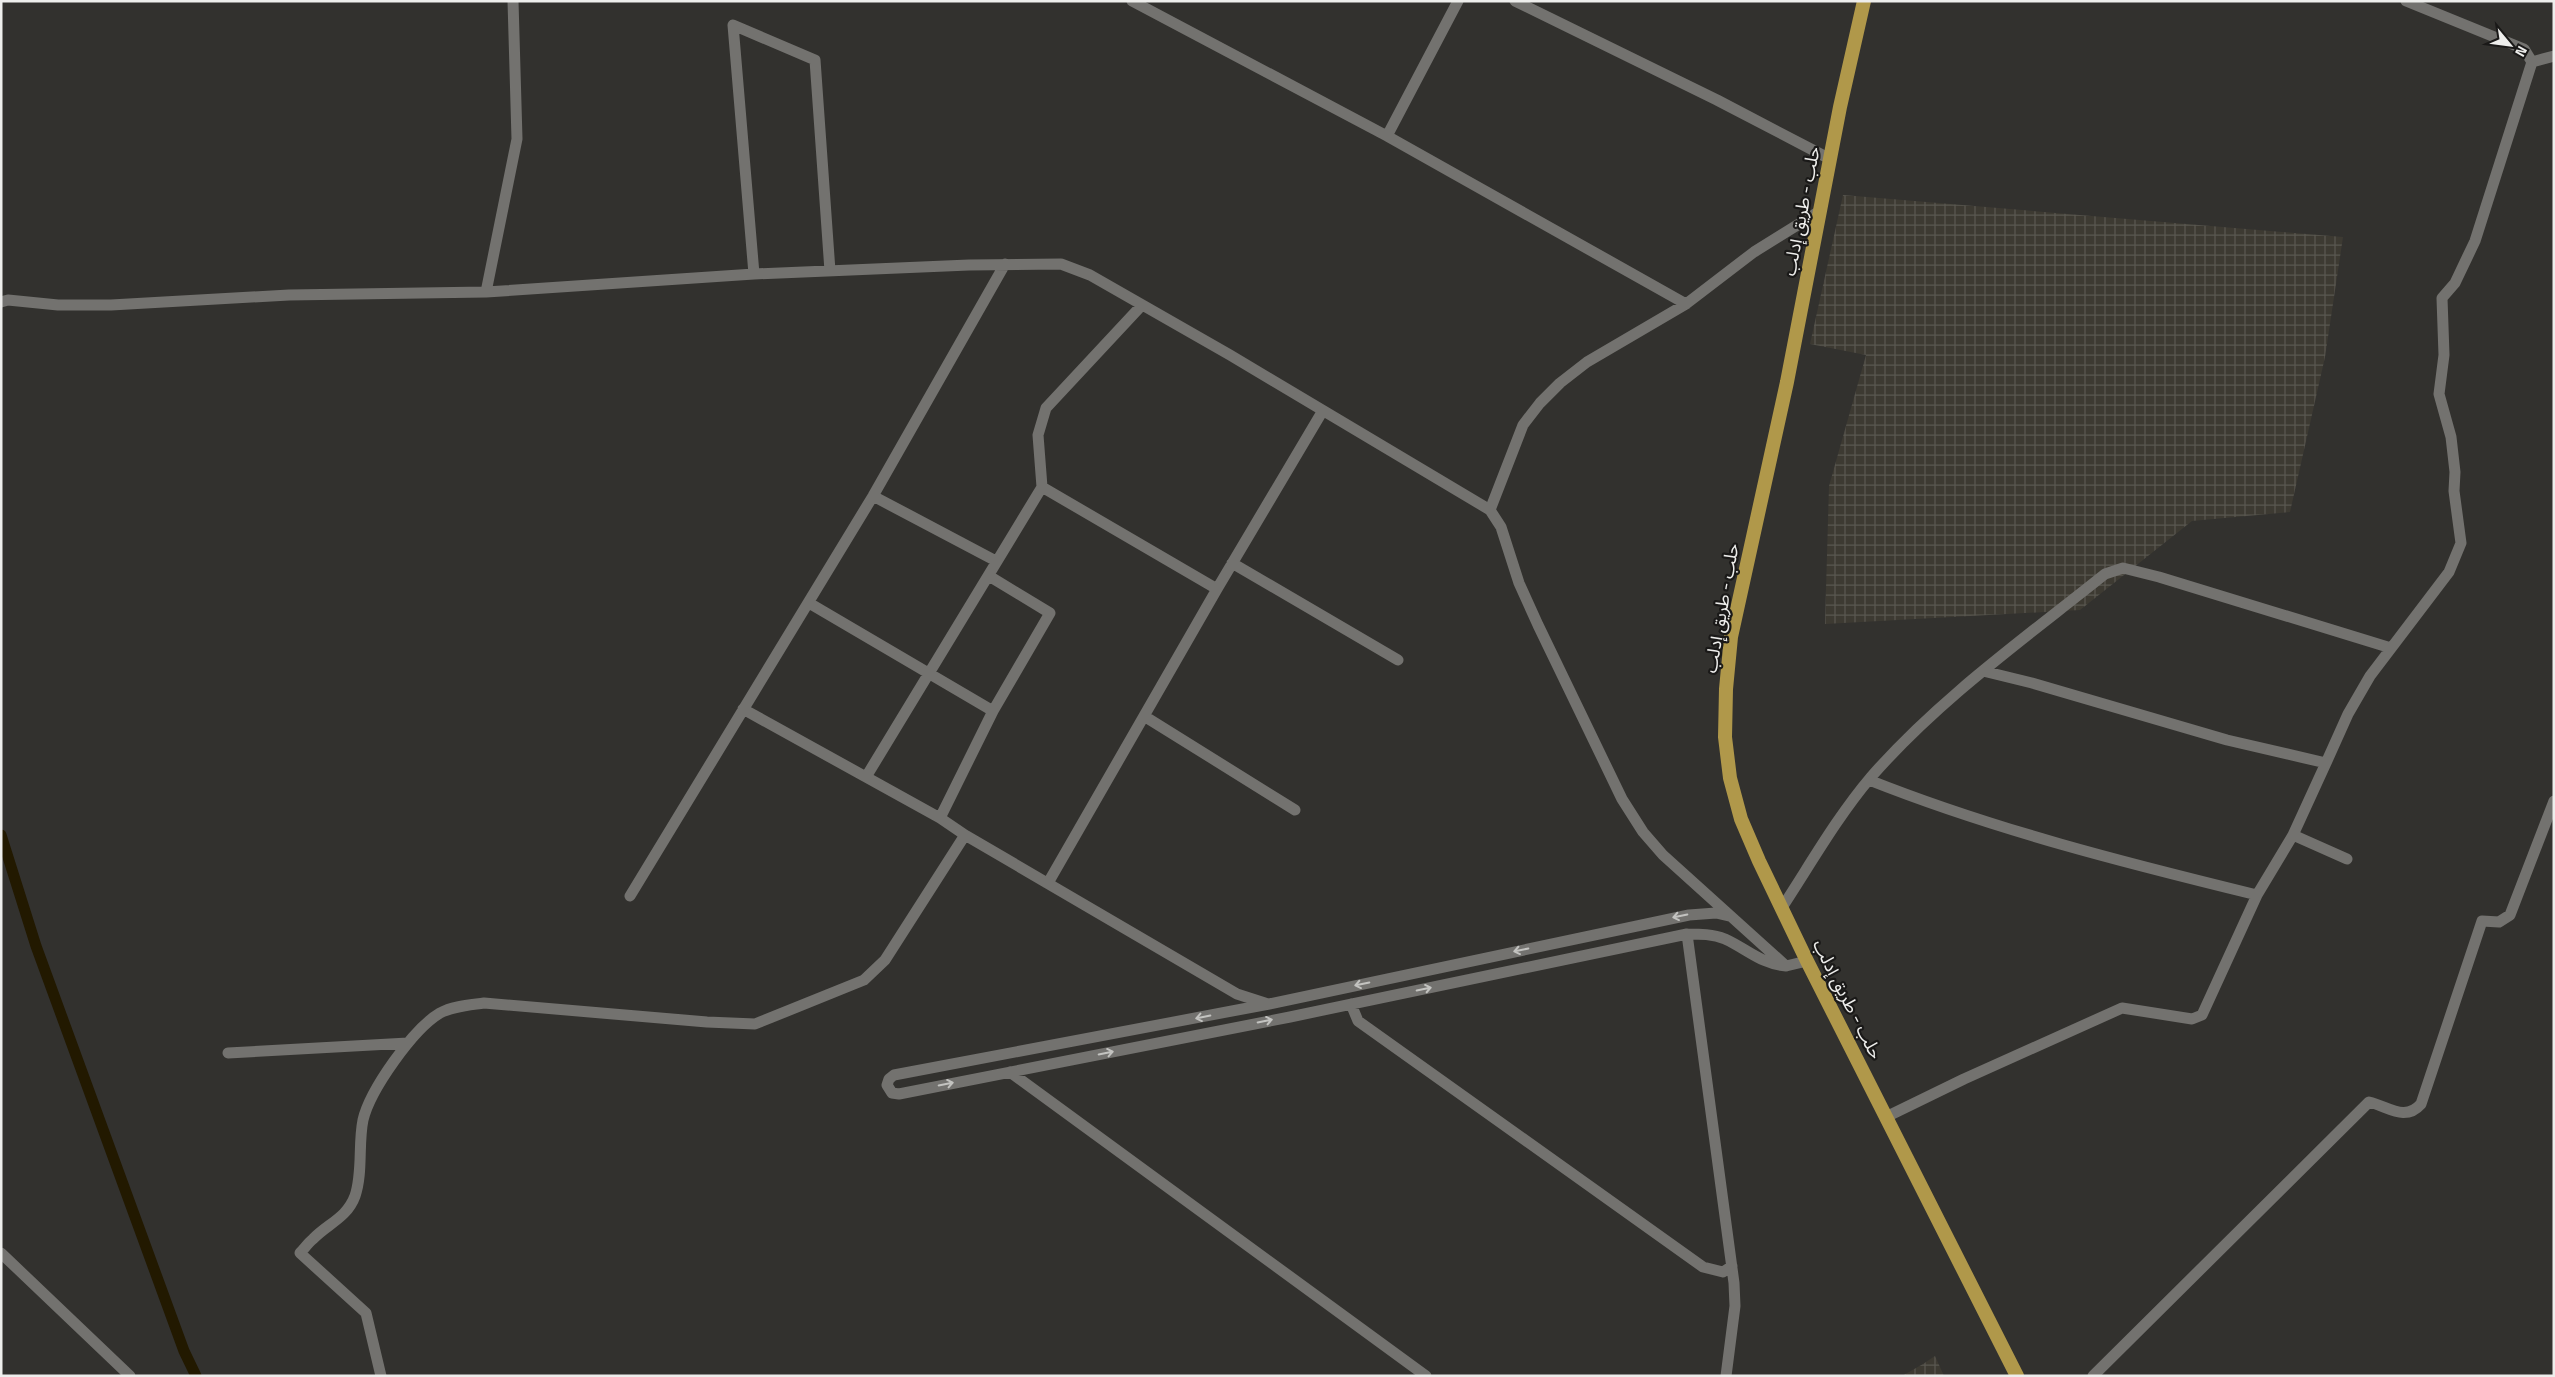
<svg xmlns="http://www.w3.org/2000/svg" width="2555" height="1377" viewBox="0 0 2555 1377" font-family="'Titillium Web','Noto Sans Arabic',sans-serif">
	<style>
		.industrial { fill: url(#industrial-grid) }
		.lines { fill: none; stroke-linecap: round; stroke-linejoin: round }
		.canal { stroke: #221900; stroke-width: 11 }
		.minor { stroke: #73726f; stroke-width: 11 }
		.trunk { stroke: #b0984a; stroke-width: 14 }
		.oneway { stroke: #c3c3c0 }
		.labels { text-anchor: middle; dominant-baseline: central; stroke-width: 4.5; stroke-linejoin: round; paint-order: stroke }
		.street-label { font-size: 18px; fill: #eeeeec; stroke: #1a1918 }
	</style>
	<defs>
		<pattern id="industrial-grid" width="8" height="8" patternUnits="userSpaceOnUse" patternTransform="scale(1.25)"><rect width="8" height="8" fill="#3d3a32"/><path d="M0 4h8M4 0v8" fill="none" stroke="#595750"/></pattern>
	</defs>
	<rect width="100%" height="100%" fill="#32312e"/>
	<path class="industrial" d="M1843 195 2343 237 2325 357 2290 512 2192 521 2080 610 1825 624 1829 486 1866 355 1810 344Z
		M1935 1356 1944 1376H1902L1923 1364Z"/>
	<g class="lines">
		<path class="canal" d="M1 835 36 946 184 1351 196 1376"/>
		<path class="minor" d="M1132 1 1387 136 1686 304
			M1515 1 1717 100 1830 159
			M2406 1 2524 49 2532 62
			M1387 136 1458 1
			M754 274 733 25 815 60 830 271
			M486 292 517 139 513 1
			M1 302 8 300 58 305H111L289 295 486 292 754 274 969 265 1061 264 1090 275 1230 355 1490 510
			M1042 487 1217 589
			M873 496 996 561
			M1232 563 1398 660
			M809 603 993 711
			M1983 671 2032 683 2227 740 2326 763 2348 714 2370 676 2449 572 2461 543 2454 491 2455 472 2451 437 2439 394 2444 355 2442 298 2455 283 2475 241 2532 62 2554 56
			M743 709 940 818 965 835 1237 994 1268 1004
			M1144 716 1295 810
			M866 777 1042 487 1038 435 1046 408 1142 305
			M1869 780C1995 830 2126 863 2257 895
			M940 818 993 711 1050 613 989 576
			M2293 835 2347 859
			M1048 883 1217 589 1322 412
			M630 896 873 496 1005 264
			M1781 909C1810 865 1837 817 1871 777 1938 700 2025 638 2105 574L2123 568 2159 577 2391 648
			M1729 916 1716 913 1689 915 1269 1004 894 1075 889 1079 887 1085 892 1093 899 1094 1290 1017 1687 934C1700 934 1713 934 1725 939 1747 949 1761 964 1786 966
			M1687 934 1734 1283 1735 1306 1726 1376
			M1807 961 1786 966 1663 855 1643 832 1622 799 1538 625 1519 583 1501 527 1490 510 1523 425 1540 403 1560 383 1587 362 1686 304 1754 252 1820 211
			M1351 1004 1358 1021 1703 1267 1723 1272 1732 1266
			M228 1053 408 1043
			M1010 1072 1426 1376
			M1886 1117 1964 1079 2122 1008 2192 1019 2202 1015 2257 895 2293 835 2326 763
			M1 1253 130 1376
			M381 1376 366 1313 300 1253C304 1249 308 1243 313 1239 327 1224 347 1218 355 1196 363 1173 358 1144 363 1120 370 1090 413 1029 440 1013 453 1006 470 1005 484 1003L707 1022 755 1024 864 980 885 960 965 835
			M2093 1376 2369 1102C2389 1107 2405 1122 2421 1104L2482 921 2499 922 2510 915 2554 801"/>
		<path class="trunk" d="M1864 1 1840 107 1787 382 1731 637 1726 689 1725 737 1730 778 1741 819 1759 861 1807 961 2017 1376"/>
	</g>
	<defs><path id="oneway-shaft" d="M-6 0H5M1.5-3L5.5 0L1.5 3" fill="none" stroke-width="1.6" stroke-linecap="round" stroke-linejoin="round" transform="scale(1.25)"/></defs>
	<g class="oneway">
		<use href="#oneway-shaft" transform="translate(1680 916) rotate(168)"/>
		<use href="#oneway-shaft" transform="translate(1521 950) rotate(168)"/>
		<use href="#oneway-shaft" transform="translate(1362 984) rotate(168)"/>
		<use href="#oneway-shaft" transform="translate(1424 989) rotate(-12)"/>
		<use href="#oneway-shaft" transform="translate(1203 1017) rotate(169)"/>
		<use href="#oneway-shaft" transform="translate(1265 1021) rotate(-11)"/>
		<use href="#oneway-shaft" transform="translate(1106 1053) rotate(-11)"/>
		<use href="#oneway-shaft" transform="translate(946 1084) rotate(-11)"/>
	</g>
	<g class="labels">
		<g class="street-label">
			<text transform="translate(1801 211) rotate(-79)">حلب - طريق إدلب</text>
			<text transform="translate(1721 608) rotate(-80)">حلب - طريق إدلب</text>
			<text transform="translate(1848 999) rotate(63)">حلب - طريق إدلب</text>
		</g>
	</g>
	<rect width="2555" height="1377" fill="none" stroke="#eeeeec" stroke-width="5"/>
	<g transform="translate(2510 45) rotate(119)" stroke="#1a1918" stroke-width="4" paint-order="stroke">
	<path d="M0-4L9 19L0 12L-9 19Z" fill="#eeeeec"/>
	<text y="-8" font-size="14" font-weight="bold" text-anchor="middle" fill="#eeeeec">N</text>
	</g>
</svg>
